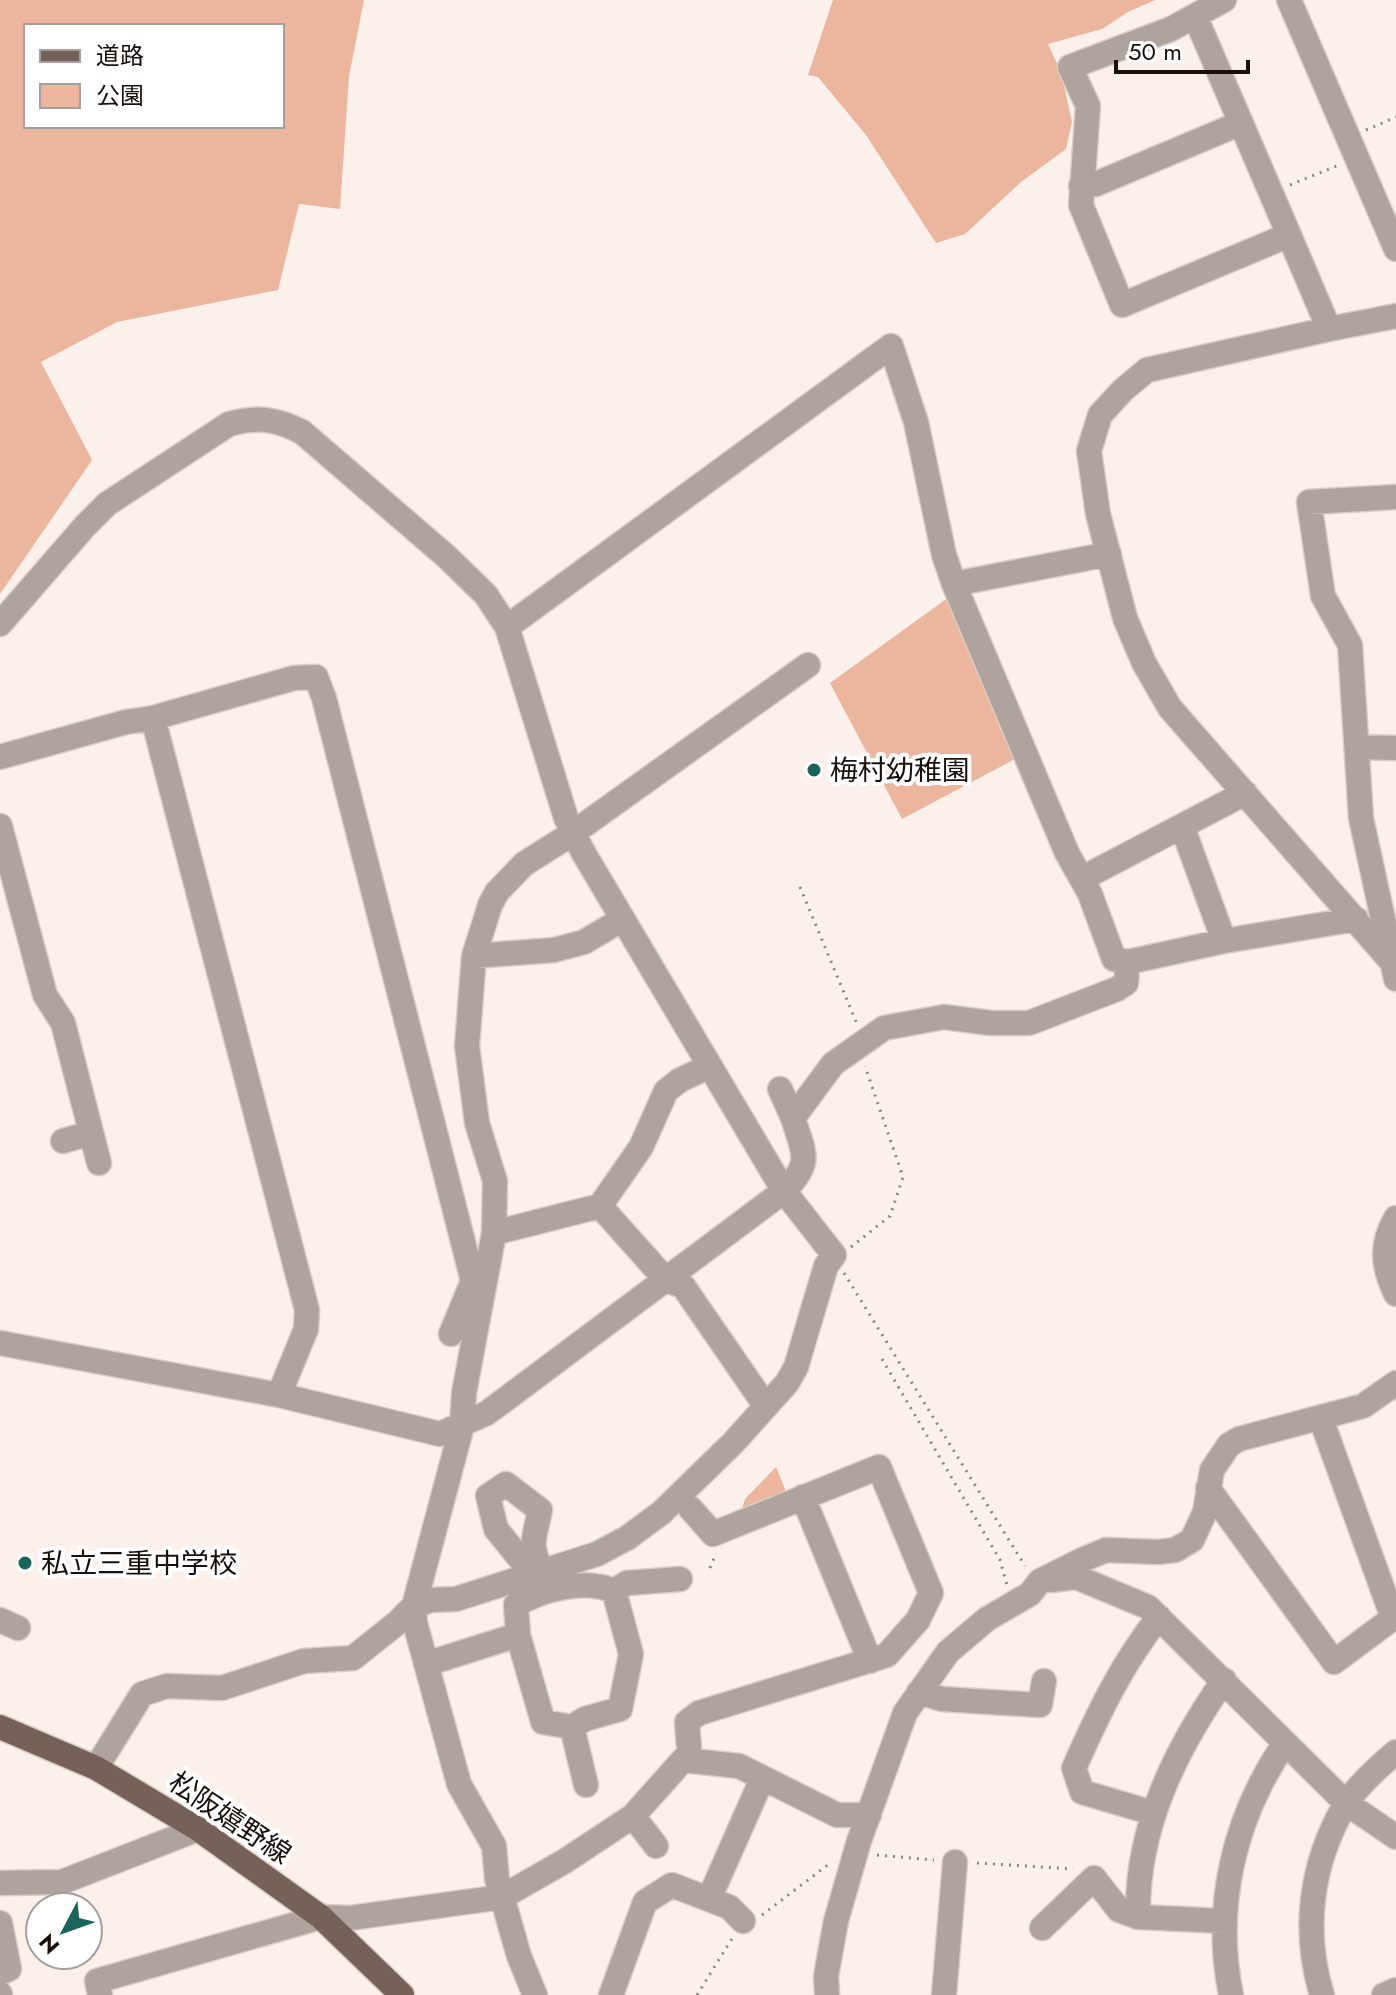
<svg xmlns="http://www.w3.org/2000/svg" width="1396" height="1995" viewBox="0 0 1396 1995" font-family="Jost,'Noto Sans JP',sans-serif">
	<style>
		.green { fill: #ebb69d; fill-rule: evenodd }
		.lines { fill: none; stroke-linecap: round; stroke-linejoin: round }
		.minor-casing { stroke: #d8ccc7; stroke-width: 27 }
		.major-casing { stroke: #d8ccc7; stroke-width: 27 }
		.path { stroke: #8d827e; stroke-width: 3; stroke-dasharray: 2 6; stroke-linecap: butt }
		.minor { stroke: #afa39e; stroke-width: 24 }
		.major { stroke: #766158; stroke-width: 24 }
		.poi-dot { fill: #19645b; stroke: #fff; stroke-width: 3 }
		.labels { text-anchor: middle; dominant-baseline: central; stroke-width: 8; stroke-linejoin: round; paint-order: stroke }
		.poi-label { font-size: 28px; fill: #190f0b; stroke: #fff; text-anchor: start }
		.street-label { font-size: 28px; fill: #190f0b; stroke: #fff }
	</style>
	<rect width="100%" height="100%" fill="#fcf0eb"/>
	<path class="green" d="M0 0H364L349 76 340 209 299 204 278 290 117 322 41 362 92 460 0 594ZM282 26V126H26V26Z
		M833 0H1155L1128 12 1102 29 1048 44 1061 72 1072 122 1066 149 1021 182 965 234 936 243 866 135 818 77 808 75Z
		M949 597 1017 758 902 819 830 683Z
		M776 1467 788 1496 740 1516 745 1499Z"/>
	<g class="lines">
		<defs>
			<path id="minor" d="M1224 0 1171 29 1070 67 1088 106 1081 205 1122 305 1289 235 1329 329
				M1289 0 1396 249
				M1195 16 1289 235
				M1081 186 1096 184 1241 123
				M1396 497 1309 502 1323 596 1350 645 1361 818 1396 979
				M954 584 1109 554
				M0 624 85 526 107 504 229 424C257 416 277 419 302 432L447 557 486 595 507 627 566 818 583 852 784 1191 834 1255 826 1266 796 1367 787 1383 733 1443 661 1513 627 1538 597 1554 456 1599 431 1600 414 1606 415 1623 459 1784 494 1846 497 1879 519 1956 535 1995
				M507 627 891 346 916 422 944 555 954 584 1067 853 1090 894 1114 959 1128 962 1224 941 1356 919
				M153 718 294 678 316 677 324 698 473 1281 451 1334
				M1357 747 1396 748
				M0 757 126 722 153 718 307 1310 306 1329 279 1395
				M0 826 45 995 63 1023 99 1163
				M1182 826 1224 941
				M1083 878 1245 793
				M474 956 554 950 584 942 623 919
				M1392 962 1170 708 1144 663 1125 618 1098 514 1089 451 1100 415 1123 390 1147 370 1329 329 1396 316
				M780 1089 793 1118
				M63 1141 91 1133
				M600 1206 641 1147 666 1091 680 1080 710 1066
				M1396 1218C1380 1245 1383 1267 1396 1294
				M494 1233 600 1206 666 1280 683 1286 765 1405
				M0 1343 279 1395 440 1434 487 1413 784 1191C813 1162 804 1154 793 1118L833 1064 884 1028 944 1017 991 1023H1029L1117 989 1126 983 1128 962
				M1208 1488 1334 1662 1393 1618 1321 1419
				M803 1497 870 1661
				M536 1559 521 1560 496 1529 488 1496 506 1484 540 1510C534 1541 528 1543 543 1573
				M1051 1580 1076 1577 1148 1607 1346 1803 1396 1837
				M0 1620 18 1628
				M518 1635 543 1722 572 1727 586 1785
				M426 1664 518 1635 516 1605C542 1589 585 1578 614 1591L627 1583 680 1579
				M1224 1680C1175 1750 1136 1829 1138 1917L1224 1921
				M919 1692 942 1699 1040 1705 1044 1681
				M572 1727 585 1719 620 1709 631 1654 614 1591
				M690 1761 687 1722 699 1713 887 1655 918 1620 931 1593 879 1467 713 1534 690 1508
				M96 1768 142 1694 167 1686 222 1688 304 1661 353 1658 397 1623 414 1606 462 1426 464 1393 494 1233 495 1181 477 1123 467 1046 474 956 490 905 497 892 524 864 573 833 808 665
				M1153 1813 1082 1792 1074 1768C1098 1714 1122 1663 1159 1617
				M633 1816 656 1846
				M0 1883 62 1882 198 1829
				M709 1899 762 1779
				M0 1923 9 1969 0 1973
				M1042 1928 1094 1878 1119 1910 1138 1917
				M0 1994V1995
				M100 1995 97 1981 321 1917 350 1918 502 1897 565 1861 633 1816 683 1760 739 1766 837 1815H869
				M611 1995 645 1902 672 1885 729 1907 743 1921
				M827 1995 826 1976 836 1921 859 1841 905 1713 948 1652 987 1619 1030 1594 1040 1581 1082 1560 1106 1550 1158 1552 1175 1550 1192 1540 1205 1512 1212 1470 1229 1445 1239 1439 1363 1406 1396 1383
				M944 1995 955 1862
				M1231 1995C1213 1906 1234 1817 1285 1743
				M1322 1995C1302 1930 1311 1863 1345 1805 1358 1785 1378 1767 1396 1752
				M1384 1995 1396 1990"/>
			<path id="major" d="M0 1727 96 1768 198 1829 321 1917 402 1995"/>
		</defs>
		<use href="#minor" class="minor-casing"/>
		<use href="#major" class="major-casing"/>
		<path class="path" d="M1366 130 1396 117
			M1290 185 1339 165
			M800 887 857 1024
			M851 1247 890 1216 903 1177 865 1066
			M844 1273 1025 1566
			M882 1359 1000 1560 1007 1585
			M710 1568 716 1553
			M877 1855 934 1860
			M977 1863 1073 1869
			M762 1915 829 1864
			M697 1995 733 1937"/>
		<use href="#minor" class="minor"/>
		<use href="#major" class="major"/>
	</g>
	<g class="poi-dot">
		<circle cx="814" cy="770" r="8"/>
		<circle cx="25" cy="1563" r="8"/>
	</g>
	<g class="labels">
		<g class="poi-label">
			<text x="830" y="770">梅村幼稚園</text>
			<text x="41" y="1563">私立三重中学校</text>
		</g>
		<g class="street-label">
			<text transform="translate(230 1818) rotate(34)">松阪嬉野線</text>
		</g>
	</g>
	<rect x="24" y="24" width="260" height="104" fill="#ffffff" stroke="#a39f9d" stroke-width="2"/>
	<rect x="40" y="50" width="40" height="12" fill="#766158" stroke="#a39f9d" stroke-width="2"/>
	<text x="96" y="64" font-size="24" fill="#190f0b">道路</text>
	<rect x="40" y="84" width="40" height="24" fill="#ebb69d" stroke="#a39f9d" stroke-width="2"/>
	<text x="96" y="104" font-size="24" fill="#190f0b">公園</text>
	<g transform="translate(64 1931) rotate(229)"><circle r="38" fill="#ffffff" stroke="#a39f9d" stroke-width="2"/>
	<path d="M0-6L14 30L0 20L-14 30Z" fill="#19645b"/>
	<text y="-12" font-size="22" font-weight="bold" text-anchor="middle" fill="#190f0b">N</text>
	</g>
	<path d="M1116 60v12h132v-12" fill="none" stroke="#190f0b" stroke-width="4"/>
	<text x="1128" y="60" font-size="24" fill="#190f0b" stroke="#ffffff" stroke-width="6" paint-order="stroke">50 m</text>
</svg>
